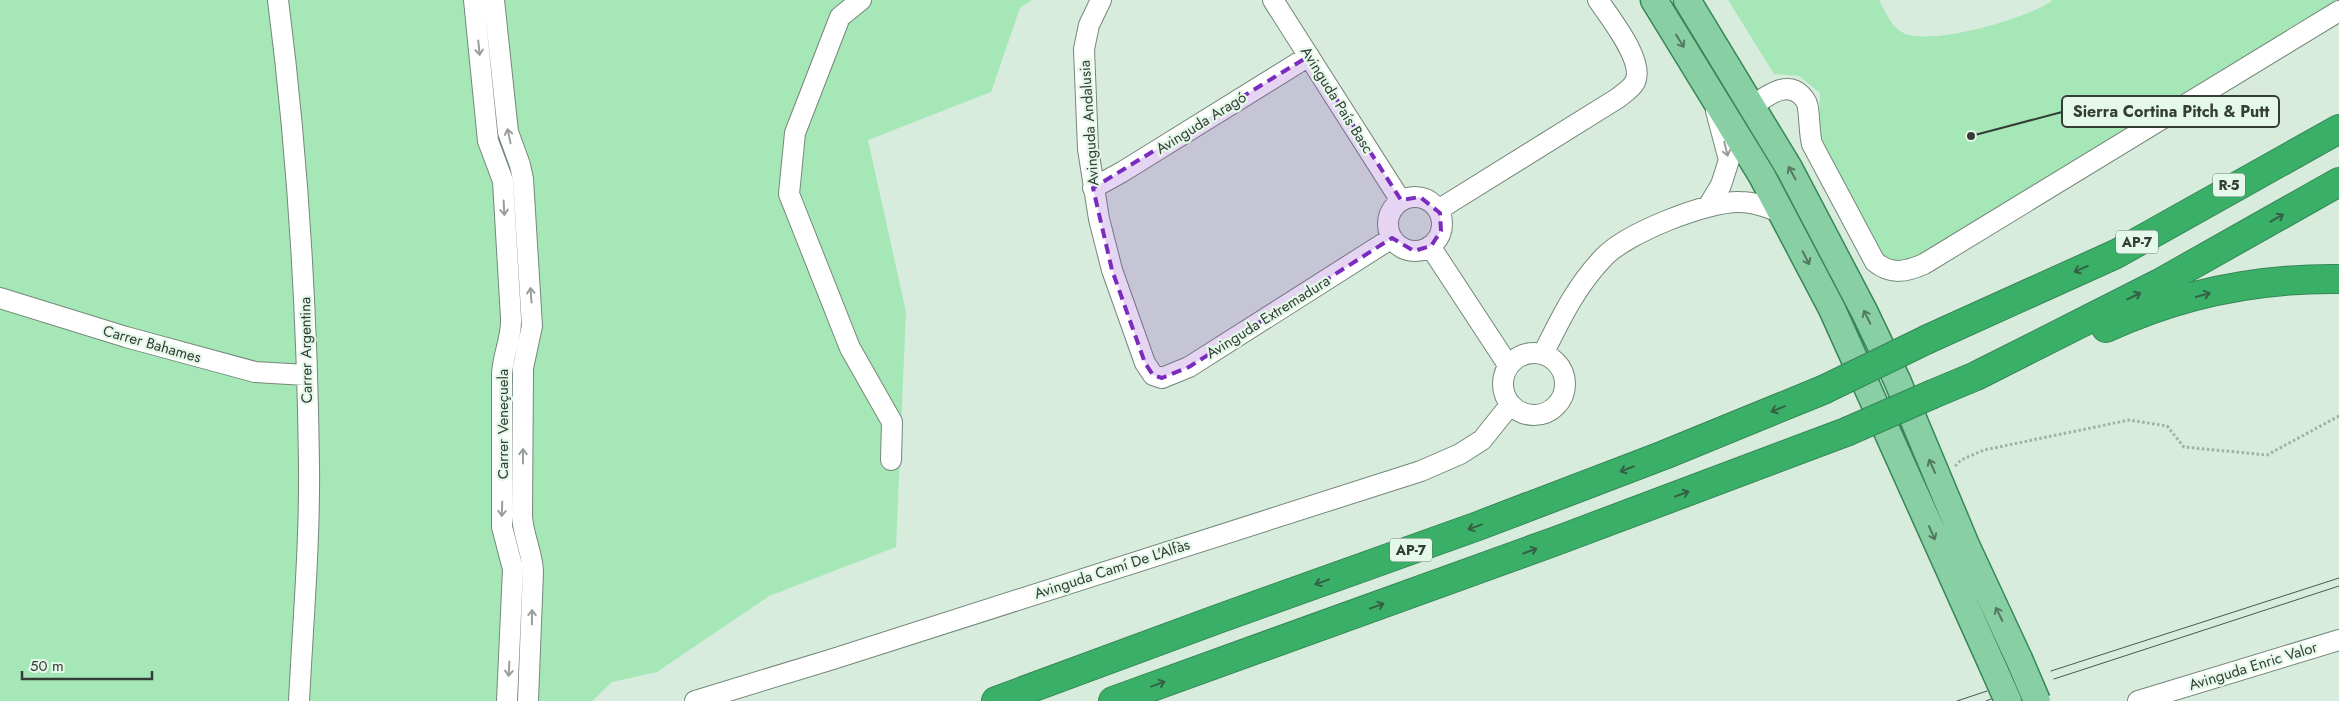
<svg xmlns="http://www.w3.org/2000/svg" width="2339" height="701" viewBox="0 0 2339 701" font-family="Jost,sans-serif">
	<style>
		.green { fill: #a6e7b8 }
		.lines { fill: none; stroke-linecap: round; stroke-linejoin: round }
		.minor-casing { stroke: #748879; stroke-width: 22 }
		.major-casing { stroke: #378756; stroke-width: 29 }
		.highway-casing { stroke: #378756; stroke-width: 30 }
		.path { stroke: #a0b1a4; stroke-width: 3; stroke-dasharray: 2.5 2.5; stroke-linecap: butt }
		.minor { stroke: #fff; stroke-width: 20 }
		.major { stroke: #88cfa4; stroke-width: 26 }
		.highway { stroke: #39af67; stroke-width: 28 }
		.tram { stroke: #4c574e; stroke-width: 1 }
		.major-bridge-casing { stroke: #378756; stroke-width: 29; stroke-linecap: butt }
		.highway-bridge-casing { stroke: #378756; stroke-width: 30; stroke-linecap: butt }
		.major-bridge { stroke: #88cfa4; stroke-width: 26 }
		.highway-bridge { stroke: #39af67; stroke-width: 28 }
		.oneway { stroke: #567762 }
		.oneway2 { stroke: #9a9e9a }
		.oneway3 { stroke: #365f45 }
		.marked { fill: #7b2cbf; fill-opacity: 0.2; stroke: #7b2cbf; stroke-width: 4; stroke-dasharray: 10 6; stroke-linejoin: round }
		.labels { text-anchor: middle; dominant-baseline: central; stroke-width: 4.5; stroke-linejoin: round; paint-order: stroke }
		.shield { fill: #e4f9e9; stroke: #69756c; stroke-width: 1 }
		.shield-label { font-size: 14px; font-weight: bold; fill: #343d36 }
		.street-label { font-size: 15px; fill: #343d36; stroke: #e4f9e9 }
		.leader { fill: none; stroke: #343d36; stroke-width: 2 }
		.callout-dot { fill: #343d36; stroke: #e4f9e9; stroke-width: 2 }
		.callout { fill: #e4f9e9; stroke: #343d36; stroke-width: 2 }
		.callout-label { font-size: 16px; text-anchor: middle; font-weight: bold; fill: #343d36 }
	</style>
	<rect width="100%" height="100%" fill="#d7ecdc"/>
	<path class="green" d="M0 0H1032L1020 8 991 92 868 140 906 312 896 547 769 596 657 672 612 682 592 701H0Z
		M1728 0H1879C1885 11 1890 24 1900 31 1925 49 2030 18 2053 0H2337L2000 213 1918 260 1898 264 1881 256 1821 141 1819 130 1820 93 1799 76 1774 74Z"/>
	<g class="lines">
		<defs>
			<path id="minor" d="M278 0C298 155 307 307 309 463 310 542 303 622 299 701
				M474 0 488 141 503 181 511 318C512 338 503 354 502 374V527L513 569 507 701
				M494 0 508 132 520 165 523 179 532 326 523 368 522 516C523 535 532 552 533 571L528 701
				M861 0 840 17 795 133 789 194 850 348 892 422 891 460
				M1101 0 1089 25 1084 49 1088 149 1099 219 1112 270 1145 363 1153 375 1162 378 1189 367 1392 238
				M1273 0 1401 201
				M1752 106C1766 97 1786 80 1801 95 1805 99 1808 103 1808 109 1810 121 1809 132 1812 144L1875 262C1891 275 1906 272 1924 264L2339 11
				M1093 188 1122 172 1309 56
				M1388 224a27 27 0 1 1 54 0a27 27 0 1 1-54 0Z
				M1709 205 1721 185 1729 160 1716 111
				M1438 210 1618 98C1623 94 1632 88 1635 82 1645 61 1610 18 1598 0
				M1430 246 1508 365
				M0 298 126 337 255 372 306 375
				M1503 384a31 31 0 1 1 62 0a31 31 0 1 1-62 0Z
				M1543 354C1561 318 1576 286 1604 257 1627 233 1707 201 1740 202 1755 202 1770 208 1784 214
				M695 701 833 659 1421 471 1460 454 1482 440 1510 405
				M2138 701 2339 640"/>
			<path id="major" d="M1654 0 1762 176 1832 309 1993 667
				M1687 0 1789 168 1864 311 1897 380 1966 545 2019 659"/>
			<path id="highway" d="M2106 328C2179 294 2259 278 2339 279
				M1928 339 2116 254 2339 129
				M1933 394 1976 376 2160 283 2339 182
				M996 701 1218 619 1478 526 1664 455 1823 390
				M1113 701 1556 541 1846 432"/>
		</defs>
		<use href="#minor" class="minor-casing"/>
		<use href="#major" class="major-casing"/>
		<use href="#highway" class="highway-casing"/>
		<path class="path" d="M1955 466 1961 460 1984 450 2129 420 2167 426 2184 447 2267 455 2339 416"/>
		<use href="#minor" class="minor"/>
		<use href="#major" class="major"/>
		<use href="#highway" class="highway"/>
		<path class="tram" d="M2051 671 2339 578
			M2054 679 2339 586
			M1957 701 1987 691
			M1986 701 1991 699"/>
		<defs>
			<path id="major-bridge" d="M2019 659 2037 701
				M1993 667 2008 701"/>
			<path id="highway-bridge" d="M1823 390 1928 339
				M1846 432 1933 394"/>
		</defs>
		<use href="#major-bridge" class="major-bridge-casing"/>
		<use href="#highway-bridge" class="highway-bridge-casing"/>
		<use href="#major-bridge" class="major-bridge"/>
		<use href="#highway-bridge" class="highway-bridge"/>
	</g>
	<defs><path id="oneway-shaft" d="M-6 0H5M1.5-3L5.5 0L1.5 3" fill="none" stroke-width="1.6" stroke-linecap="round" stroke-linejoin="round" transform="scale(1.25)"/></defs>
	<g class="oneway">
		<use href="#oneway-shaft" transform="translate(1680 41) rotate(58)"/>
		<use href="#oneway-shaft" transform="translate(1792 173) rotate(-119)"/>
		<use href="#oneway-shaft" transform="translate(1806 258) rotate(63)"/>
		<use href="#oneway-shaft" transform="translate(1867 317) rotate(-116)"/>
		<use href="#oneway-shaft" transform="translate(1932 466) rotate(-114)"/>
		<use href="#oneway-shaft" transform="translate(1932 533) rotate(66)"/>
		<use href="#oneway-shaft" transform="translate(1999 614) rotate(-116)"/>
	</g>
	<g class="oneway2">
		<use href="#oneway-shaft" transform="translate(479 48) rotate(84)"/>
		<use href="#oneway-shaft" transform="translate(509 136) rotate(-102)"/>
		<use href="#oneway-shaft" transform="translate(1726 149) rotate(76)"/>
		<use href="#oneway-shaft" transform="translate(504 208) rotate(87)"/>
		<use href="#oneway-shaft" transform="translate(531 295) rotate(-94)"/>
		<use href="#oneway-shaft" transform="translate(523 456) rotate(-90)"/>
		<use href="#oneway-shaft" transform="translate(502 509) rotate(92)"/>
		<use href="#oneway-shaft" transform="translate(532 617) rotate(-89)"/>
		<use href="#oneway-shaft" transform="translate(509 669) rotate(93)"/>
	</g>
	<g class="oneway3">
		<use href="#oneway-shaft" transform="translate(2277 218) rotate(-29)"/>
		<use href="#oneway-shaft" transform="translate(2081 269) rotate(156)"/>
		<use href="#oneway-shaft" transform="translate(2203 295) rotate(-15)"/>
		<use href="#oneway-shaft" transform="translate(2134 296) rotate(-26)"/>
		<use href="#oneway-shaft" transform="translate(1778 409) rotate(158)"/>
		<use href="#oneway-shaft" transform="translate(1627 469) rotate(159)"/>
		<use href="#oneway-shaft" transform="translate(1682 494) rotate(-21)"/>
		<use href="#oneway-shaft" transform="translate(1475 527) rotate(160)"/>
		<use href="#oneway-shaft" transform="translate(1530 551) rotate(-20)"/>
		<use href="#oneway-shaft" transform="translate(1322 582) rotate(160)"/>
		<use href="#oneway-shaft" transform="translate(1377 606) rotate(-20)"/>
		<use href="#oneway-shaft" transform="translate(1158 684) rotate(-20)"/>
	</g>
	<path class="marked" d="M1309 56 1401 200 1420 197 1440 213 1441 231 1431 246 1414 251 1392 238 1189 367 1162 378 1153 375 1145 363 1112 270 1093 188Z"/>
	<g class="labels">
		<g class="shield">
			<rect x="2213" y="173.5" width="32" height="23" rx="4"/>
			<rect x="2116" y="230.5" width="42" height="23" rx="4"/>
			<rect x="1390" y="538.5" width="42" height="23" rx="4"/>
		</g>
		<g class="shield-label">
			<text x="2229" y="185">R-5</text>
			<text x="2137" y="242">AP-7</text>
			<text x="1411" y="550">AP-7</text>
		</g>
		<g class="street-label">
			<text transform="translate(1337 100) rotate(58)">Avinguda País Basc</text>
			<text transform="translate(1089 123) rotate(-94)">Avinguda Andalusia</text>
			<text transform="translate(1201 123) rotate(-32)">Avinguda Aragó</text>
			<text transform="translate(1268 317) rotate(-32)">Avinguda Extremadura</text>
			<text transform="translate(152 344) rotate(16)">Carrer Bahames</text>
			<text transform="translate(306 350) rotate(-91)">Carrer Argentina</text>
			<text transform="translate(503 424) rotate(-90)">Carrer Veneçuela</text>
			<text transform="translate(1112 569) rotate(-18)">Avinguda Camí De L'Alfàs</text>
			<text transform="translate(2253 666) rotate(-17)">Avinguda Enric Valor</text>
		</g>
	</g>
	<path class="leader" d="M1971 136L2062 112"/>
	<circle class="callout-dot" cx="1971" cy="136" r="5"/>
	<rect class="callout" x="2062" y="96" width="217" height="31" rx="5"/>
	<g class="callout-label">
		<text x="2171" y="117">Sierra Cortina Pitch &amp; Putt</text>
	</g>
	<path d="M22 671v8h130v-8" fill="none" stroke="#343d36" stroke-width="2.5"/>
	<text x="30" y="671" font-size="15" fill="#343d36" stroke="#e4f9e9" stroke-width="4" paint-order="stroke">50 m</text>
</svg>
